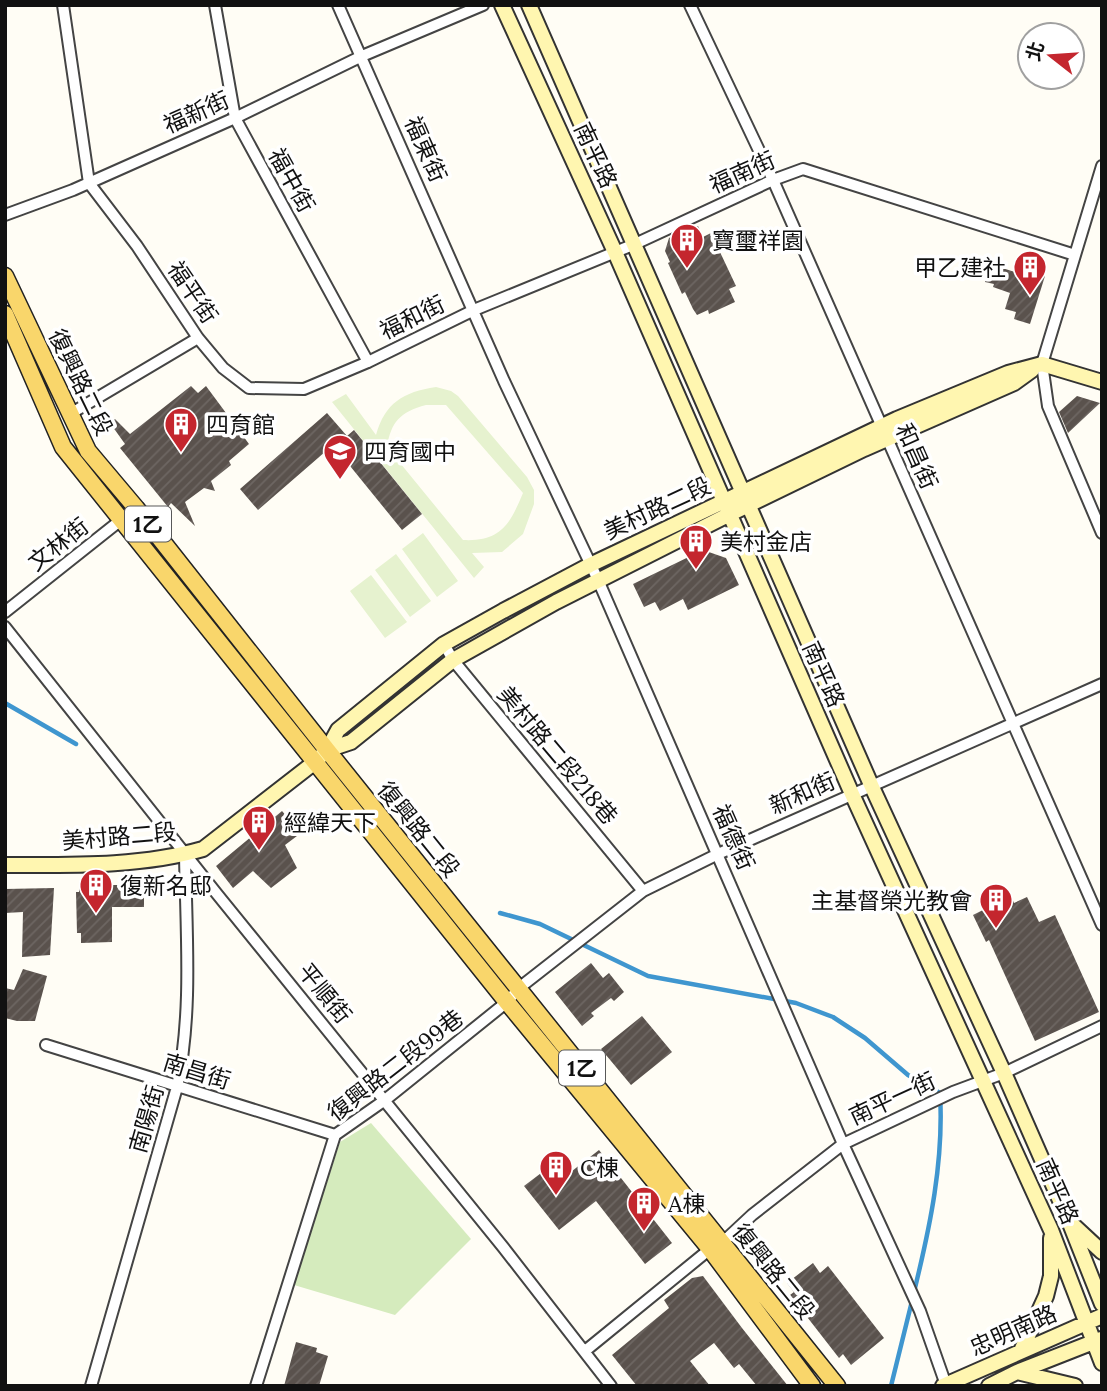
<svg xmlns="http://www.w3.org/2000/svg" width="1107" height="1391" viewBox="0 0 1107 1391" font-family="Lora,'Noto Sans TC',serif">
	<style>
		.park { fill: #d5ebbd }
		.pitch { fill: #e6f2cf; fill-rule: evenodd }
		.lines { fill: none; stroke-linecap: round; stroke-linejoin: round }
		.stream { stroke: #3f96cf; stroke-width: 4.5 }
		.building { fill: url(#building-hatch) }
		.street-casing { stroke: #444; stroke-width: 14 }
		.secondary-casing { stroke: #333; stroke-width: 18 }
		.primary-casing { stroke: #222; stroke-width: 19 }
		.street { stroke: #fff; stroke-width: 10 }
		.secondary { stroke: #fff6b0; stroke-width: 14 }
		.primary { stroke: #f9d66b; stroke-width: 16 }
		.labels { text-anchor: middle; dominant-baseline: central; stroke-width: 7; stroke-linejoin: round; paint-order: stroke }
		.shield { fill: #fff; stroke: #585858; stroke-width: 2 }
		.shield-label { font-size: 21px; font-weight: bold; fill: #111 }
		.street-label { font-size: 23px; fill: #111; stroke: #fff }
		.poi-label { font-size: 23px; fill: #111; stroke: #fff; text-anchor: start }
	</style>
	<defs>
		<pattern id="building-hatch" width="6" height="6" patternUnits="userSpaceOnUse" patternTransform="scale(1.75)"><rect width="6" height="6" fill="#5a524d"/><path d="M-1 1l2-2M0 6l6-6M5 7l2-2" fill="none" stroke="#6d6662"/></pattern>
	</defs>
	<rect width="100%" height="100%" fill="#fffdf5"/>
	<path class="park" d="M371 1123 471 1239 395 1315 294 1285 340 1142Z"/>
	<path class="pitch" d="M436 387 451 391 458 396 527 477 534 490V504L523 534 502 552 472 553 484 567 474 578 332 402 346 394 376 435C385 403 403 392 436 387ZM426 405H446L523 493C510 524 501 542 463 540L387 447C391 422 400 412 426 405Z
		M423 533 458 581 437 597 402 549Z
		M396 554 431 601 410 617 375 570Z
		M371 575 407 622 385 638 350 591Z"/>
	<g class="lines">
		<path class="stream" d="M5 703 76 744
			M500 913 540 924 648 976 796 1003 833 1017 865 1038 908 1075 940 1093C944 1161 930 1227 914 1292
			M891 1386 912 1301"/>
	</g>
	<path class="building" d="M692 226 693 229 698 226 703 237 711 233 736 286 729 289 735 302 709 314 708 310 697 315 693 309 685 292 682 294 668 263 670 262 665 251 669 238Z
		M989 267 998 270 999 267 1027 276 1029 271 1045 276 1030 324 1014 319 1016 312 1005 309 1010 293 993 287 994 284 985 282Z
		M191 386 198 393 206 386 249 444 229 461 231 465 211 481 215 491 204 488 185 502 195 526 171 503 168 507 120 448 125 444 110 423 115 419 130 434Z
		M1077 396 1100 403 1068 433 1059 412Z
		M327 413 347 436 354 430 422 514 402 530 333 445 258 510 240 489Z
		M703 550 726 558 739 585 688 610 683 599 660 611 655 602 644 607 633 584Z
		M282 811 301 833 285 845 297 868 271 888 253 871 233 888 216 866Z
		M80 885H144V907H112V942L81 943V933H77L76 892H79Z
		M54 888 50 955 22 957 23 912 5 913V889Z
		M1011 896 1014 903 1027 897 1039 922 1055 915 1099 1012 1035 1041 989 940 986 942 973 915Z
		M591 963 603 978 609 973 624 992 614 1001 611 998 591 1013 594 1016 582 1026 555 992Z
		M23 969 47 976 35 1021H17L5 1018V988L14 990Z
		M642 1016 672 1052 631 1085 601 1049Z
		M599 1150 672 1243 645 1264 596 1201 559 1230 524 1186 553 1164 563 1178Z
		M813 1263 820 1273 828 1266 884 1338 851 1365 843 1354 839 1358 790 1295 794 1292 787 1283Z
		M703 1276 742 1328 788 1386H757L739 1364 734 1368 714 1343 690 1361 710 1386H637L612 1355 669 1308 664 1300 692 1278Z
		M296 1342 317 1348 316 1352 328 1356 319 1386H284Z"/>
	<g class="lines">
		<defs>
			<path id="street" d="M63 5 89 183 137 246 198 338 223 368 249 388 304 389 368 362 474 310 635 244 773 180 803 169 1075 255
				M215 5 235 118 368 362
				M338 5 504 381 598 580 843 1144 920 1311 946 1385
				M690 5 773 180 1102 925
				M1102 166 1042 364 1048 406 1102 533
				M5 215 73 190 235 118 362 56 483 5
				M70 414 198 338
				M5 612 136 508
				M5 627 217 894 503 1247 611 1386
				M444 644 453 660 643 891
				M46 1045 335 1135
				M722 1243 752 1215 843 1144 953 1092 1004 1073 1102 1026
				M585 1351 710 1249
				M91 1386 177 1087C193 1011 186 932 185 854
				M256 1386 335 1135 385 1100 507 1002 519 988 643 891 718 854 1102 684"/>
			<path id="secondary" d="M502 5 615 252 852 794 1051 1230 1102 1363
				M529 5 872 787 1004 1073 1069 1221 1102 1304
				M1042 364 1102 382
				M327 750 351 742 453 660 556 602 730 514 864 449 1014 383 1032 370
				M5 865C71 865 140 867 203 849L315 762 327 750 338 730 444 644 503 611 590 565 897 419 1008 373 1042 364
				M1072 1224 1102 1252
				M1021 1351 1046 1296 1051 1276V1238
				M1017 1372 1075 1386
				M943 1386 1102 1316
				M989 1386 1017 1372 1101 1339"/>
			<path id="primary" d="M5 276 88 451 136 508 327 750 837 1386
				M5 314 63 447 507 1002 710 1249 812 1386"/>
		</defs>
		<use href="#street" class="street-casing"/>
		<use href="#secondary" class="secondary-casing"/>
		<use href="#primary" class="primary-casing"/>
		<use href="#street" class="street"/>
		<use href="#secondary" class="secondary"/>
		<use href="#primary" class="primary"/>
	</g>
	<defs>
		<symbol id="building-pin" viewBox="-11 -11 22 30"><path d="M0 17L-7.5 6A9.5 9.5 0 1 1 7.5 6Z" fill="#c4262e" stroke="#fff"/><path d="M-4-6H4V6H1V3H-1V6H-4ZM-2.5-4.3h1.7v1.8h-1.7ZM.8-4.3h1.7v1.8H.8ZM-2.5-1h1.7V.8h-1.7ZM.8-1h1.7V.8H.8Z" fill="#fff"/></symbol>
		<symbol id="school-pin" viewBox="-11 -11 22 30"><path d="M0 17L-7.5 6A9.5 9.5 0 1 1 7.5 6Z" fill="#c4262e" stroke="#fff"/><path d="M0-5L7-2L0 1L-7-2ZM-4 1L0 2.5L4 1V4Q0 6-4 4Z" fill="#fff"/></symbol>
	</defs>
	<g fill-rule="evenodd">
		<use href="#building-pin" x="668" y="221" width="38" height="52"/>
		<use href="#building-pin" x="1011" y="248" width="38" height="52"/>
		<use href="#building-pin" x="162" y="405" width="38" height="52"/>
		<use href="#school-pin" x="321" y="432" width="38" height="52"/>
		<use href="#building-pin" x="677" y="522" width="38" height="52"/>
		<use href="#building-pin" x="240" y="803" width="38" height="52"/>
		<use href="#building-pin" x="77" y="866" width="38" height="52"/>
		<use href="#building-pin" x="977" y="881" width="38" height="52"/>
		<use href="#building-pin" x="537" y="1148" width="38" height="52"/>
		<use href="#building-pin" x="625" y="1184" width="38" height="52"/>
	</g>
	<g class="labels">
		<g class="shield">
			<rect x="125" y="506.5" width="46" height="35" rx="5"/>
			<rect x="559" y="1050.5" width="46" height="35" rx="5"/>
		</g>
		<g class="shield-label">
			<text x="148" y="524">1乙</text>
			<text x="582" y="1068">1乙</text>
		</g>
		<g class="street-label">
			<text transform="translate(196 112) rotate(-24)">福新街</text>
			<text transform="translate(426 149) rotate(66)">福東街</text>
			<text transform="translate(596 155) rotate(65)">南平路</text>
			<text transform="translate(742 172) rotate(-24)">福南街</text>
			<text transform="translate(292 180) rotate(61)">福中街</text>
			<text transform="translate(193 292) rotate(56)">福平街</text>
			<text transform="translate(412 317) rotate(-26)">福和街</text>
			<text transform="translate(81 382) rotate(64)">復興路二段</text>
			<text transform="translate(917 456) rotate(66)">和昌街</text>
			<text transform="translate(657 508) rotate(-25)">美村路二段</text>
			<text transform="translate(58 544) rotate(-38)">文林街</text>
			<text transform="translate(824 674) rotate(66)">南平路</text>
			<text transform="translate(558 755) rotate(50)">美村路二段218巷</text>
			<text transform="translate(802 793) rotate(-24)">新和街</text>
			<text transform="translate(419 829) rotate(51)">復興路二段</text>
			<text transform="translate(119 836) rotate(-5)">美村路二段</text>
			<text transform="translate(734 837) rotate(66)">福德街</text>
			<text transform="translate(325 993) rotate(51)">平順街</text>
			<text transform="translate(395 1065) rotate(-38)">復興路二段99巷</text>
			<text transform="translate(197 1071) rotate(17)">南昌街</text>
			<text transform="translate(892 1098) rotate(-25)">南平一街</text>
			<text transform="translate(146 1119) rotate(-74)">南陽街</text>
			<text transform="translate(1058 1191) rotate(66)">南平路</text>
			<text transform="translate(774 1271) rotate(51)">復興路二段</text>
			<text transform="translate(1013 1330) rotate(-24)">忠明南路</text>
		</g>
		<g class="poi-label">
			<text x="712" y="240">寶璽祥園</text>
			<text x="1006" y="267" text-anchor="end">甲乙建社</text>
			<text x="206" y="424">四育館</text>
			<text x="364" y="451">四育國中</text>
			<text x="720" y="541">美村金店</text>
			<text x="284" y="822">經緯天下</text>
			<text x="120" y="885">復新名邸</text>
			<text x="972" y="900" text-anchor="end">主基督榮光教會</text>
			<text x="580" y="1167">C棟</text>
			<text x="668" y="1203">A棟</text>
		</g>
	</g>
	<rect width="1107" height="1391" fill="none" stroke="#111111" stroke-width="14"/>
	<g transform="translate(1051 56) rotate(287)"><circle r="33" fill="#ffffff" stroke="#a0a0a0" stroke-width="2"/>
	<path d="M0-5L12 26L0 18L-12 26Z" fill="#c4262e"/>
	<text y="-10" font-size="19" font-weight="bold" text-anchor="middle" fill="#111111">北</text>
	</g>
</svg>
